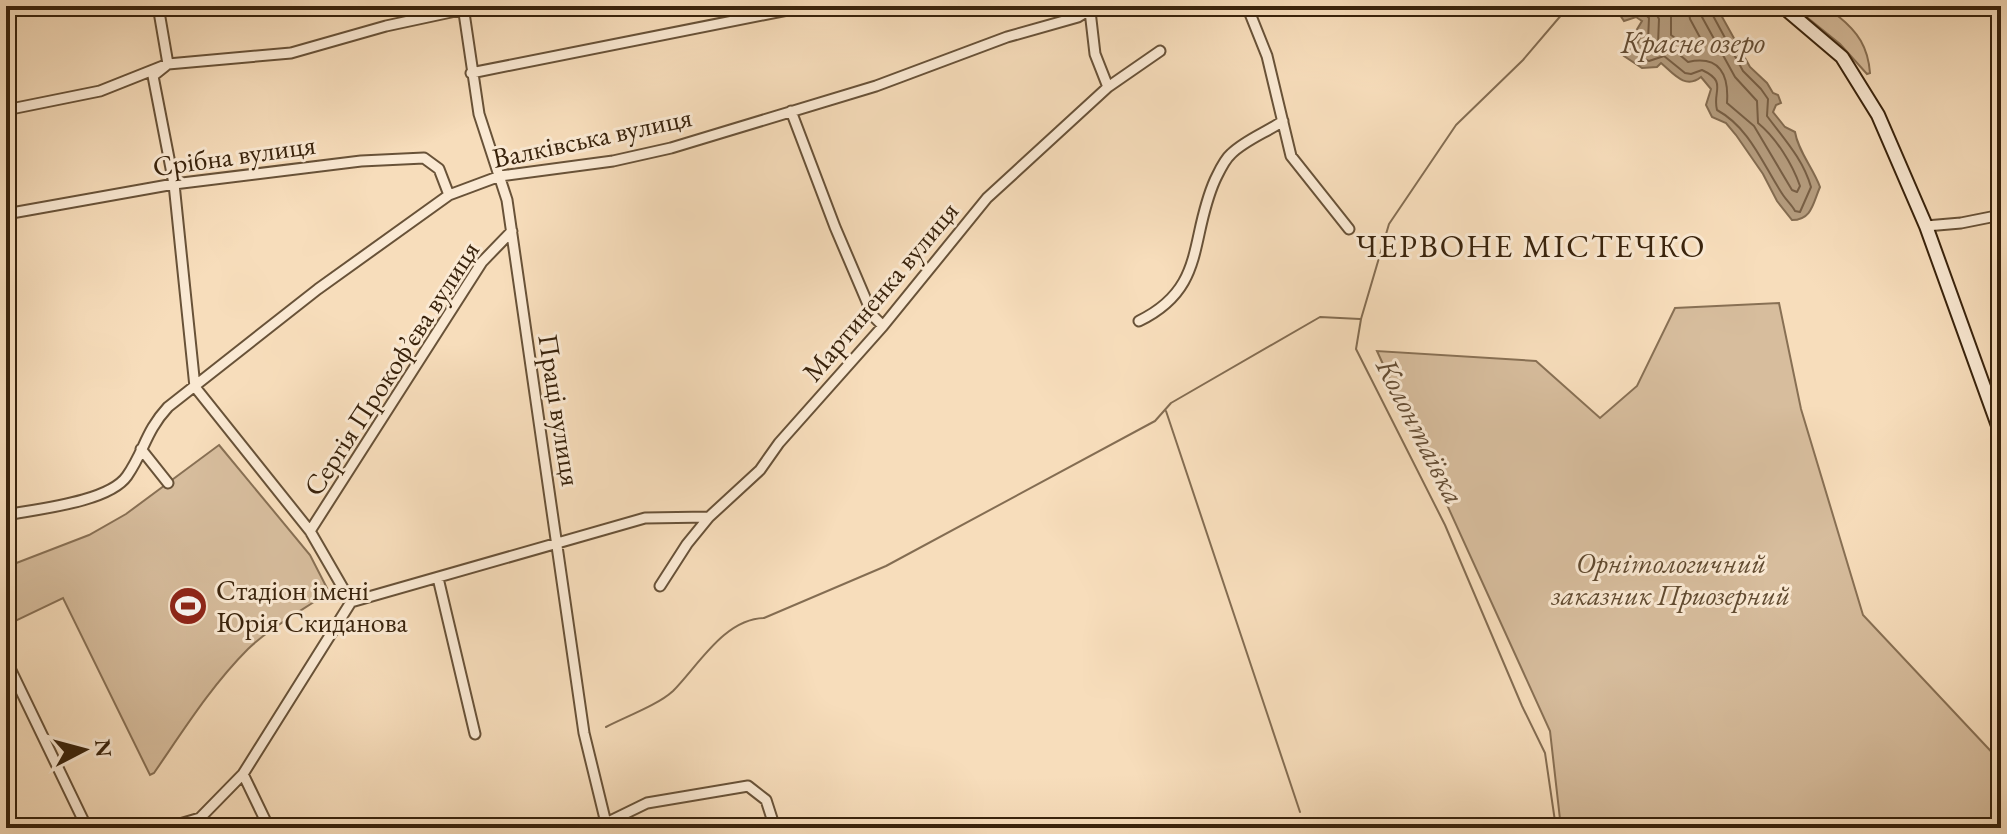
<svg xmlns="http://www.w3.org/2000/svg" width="2007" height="834" viewBox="0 0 2007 834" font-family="'EB Garamond',serif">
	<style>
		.green { fill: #d7bd9d; stroke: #887054; stroke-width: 2 }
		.water { fill: #b69e80; stroke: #846d52; stroke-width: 2 }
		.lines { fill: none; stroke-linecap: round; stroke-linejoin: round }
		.shore { stroke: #786046; stroke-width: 2 }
		.stream { stroke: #846d52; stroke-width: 2 }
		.street-casing { stroke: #685238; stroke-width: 13 }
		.secondary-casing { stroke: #39230c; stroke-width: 16 }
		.street { stroke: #fae9d3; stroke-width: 9 }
		.secondary { stroke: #fae9d3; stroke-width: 12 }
		.labels { text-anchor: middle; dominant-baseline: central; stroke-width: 6; stroke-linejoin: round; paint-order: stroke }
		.street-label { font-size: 28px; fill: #39230c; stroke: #fae9d3 }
		.park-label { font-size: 28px; font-style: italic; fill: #604a30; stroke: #fae9d3 }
		.poi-label { font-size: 28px; fill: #39230c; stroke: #fae9d3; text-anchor: start }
		.water-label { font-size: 30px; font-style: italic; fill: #654e35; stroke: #fae9d3 }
		.quarter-label { font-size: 32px; letter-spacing: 2px; fill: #39230c; stroke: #fae9d3 }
	</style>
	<rect width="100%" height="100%" fill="#f7ddbb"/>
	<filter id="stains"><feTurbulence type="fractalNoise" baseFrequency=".0025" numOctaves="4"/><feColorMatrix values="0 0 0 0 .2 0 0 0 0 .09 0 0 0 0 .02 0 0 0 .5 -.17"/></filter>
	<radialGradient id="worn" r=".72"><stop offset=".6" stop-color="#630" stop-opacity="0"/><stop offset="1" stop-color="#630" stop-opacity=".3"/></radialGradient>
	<path class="green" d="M1793 6H1836L1838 16C1858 32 1868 47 1870 73L1867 74 1840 44Z
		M1779 303 1801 409 1863 615 2001 762V828H1561L1550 731 1377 351 1536 361 1600 418 1637 386 1675 308Z
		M219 445 310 555 329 592C303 610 271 627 248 649 211 686 183 731 154 773L150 775 63 598 9 624 6 617V567L89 535 126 514Z"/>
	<path class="water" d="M1614 6H1716L1750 67 1767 83 1773 93 1778 95 1781 103 1776 105 1773 112 1785 127 1795 132C1798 151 1813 168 1820 187 1813 203 1812 220 1792 220L1777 201 1763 174 1736 135 1726 123 1712 117 1706 105 1711 89 1701 77C1685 90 1673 73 1661 63L1657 67 1642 68 1624 56 1630 48 1637 45 1640 37 1636 31 1642 21 1636 17 1624 21Z"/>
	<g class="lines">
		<path class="shore" d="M1625 6 1629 10H1641L1649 18 1648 40 1640 53 1641 58 1649 61 1664 56 1685 73 1691 74 1702 70C1728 82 1712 91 1717 110 1750 128 1763 165 1783 195 1787 201 1792 205 1795 211L1800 212 1811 187C1803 159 1784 139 1767 116L1768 99 1761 89 1743 71 1711 12 1710 6
			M1652 6 1659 19 1658 44 1673 49 1688 62C1720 55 1729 75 1727 103L1754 126 1792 190 1797 192 1800 186C1792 163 1776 138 1758 123L1757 101 1735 77 1702 17 1700 6
			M1667 6 1671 17V35L1690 49 1700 48 1703 43 1690 19 1688 6"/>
		<path class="stream" d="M1166 411 1300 812
			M606 727C625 717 658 705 673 691 698 666 724 619 764 618L886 566 1155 421 1171 403 1320 317 1360 319
			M1556 828 1545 753 1522 706 1445 525 1356 349 1361 319 1389 224 1456 125 1523 60 1569 6"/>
		<defs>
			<path id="street" d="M158 6 168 64 153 76 174 184 195 387 310 531 351 602 243 774 200 818 166 828
				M463 6 479 114 507 200 584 733 606 823
				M1247 6 1267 56 1291 156 1349 229
				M1090 11 1095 54 1108 87
				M471 73 808 6
				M6 110 100 91 168 64 291 53 386 26 479 6
				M791 111 835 227 873 316 883 326
				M6 214 174 184 361 161 424 158 439 169 449 195
				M1926 226 1961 223 2001 215
				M1139 321C1207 288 1189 238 1215 180 1219 172 1224 160 1231 154 1245 140 1267 132 1283 121
				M141 449 168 483
				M6 515C37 509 109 502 127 476 145 450 145 432 168 407L318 289 449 195 500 176 613 161 671 148 876 86 1007 37 1078 17 1096 6
				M310 531 482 262 512 231
				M438 578 475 734
				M660 586 687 544 709 517 760 470 779 443 883 326 987 198 1108 87 1160 51
				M351 602 645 518 709 517
				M6 660 87 828
				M243 774 269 828
				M603 827 606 823 647 803 748 786 766 800 775 828"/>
			<path id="secondary" d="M1782 6 1842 57 1878 115 1926 226 2001 434"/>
		</defs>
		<use href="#street" class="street-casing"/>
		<use href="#secondary" class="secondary-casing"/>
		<use href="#street" class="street"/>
		<use href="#secondary" class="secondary"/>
	</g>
	<defs>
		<symbol id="stadium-disc" viewBox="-11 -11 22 22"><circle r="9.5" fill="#8f2418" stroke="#fae9d3"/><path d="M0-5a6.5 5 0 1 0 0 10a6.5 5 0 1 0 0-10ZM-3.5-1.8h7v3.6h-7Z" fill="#fff"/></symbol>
	</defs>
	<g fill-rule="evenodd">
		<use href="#stadium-disc" x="166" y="584" width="44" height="44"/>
	</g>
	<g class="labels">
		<g class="street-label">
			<text transform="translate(592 137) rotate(-12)">Валківська вулиця</text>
			<text transform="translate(234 155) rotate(-8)">Срібна вулиця</text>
			<text transform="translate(880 291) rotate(-50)">Мартиненка вулиця</text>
			<text transform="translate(391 368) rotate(-57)">Сергія Прокоф’єва вулиця</text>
			<text transform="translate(560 410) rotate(81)">Праці вулиця</text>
		</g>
		<g class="park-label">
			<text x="1671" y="563">Орнiтологичний<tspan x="1671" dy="32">заказник Приозерний</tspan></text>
		</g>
		<g class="poi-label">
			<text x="216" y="590">Стадiон імені<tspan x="216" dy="32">Юрія Скиданова</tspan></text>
		</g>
		<g class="water-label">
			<text x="1693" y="42">Красне озеро</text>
			<text transform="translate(1421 431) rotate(63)">Колонтаївка</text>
		</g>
		<g class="quarter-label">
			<text x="1531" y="246">ЧЕРВОНЕ МІСТЕЧКО</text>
		</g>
	</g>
	<rect width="2007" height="834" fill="none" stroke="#f7ddbb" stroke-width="32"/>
	<rect x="8" y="8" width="1991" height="818" fill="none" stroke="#39230c" stroke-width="4"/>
	<rect x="16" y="16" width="1975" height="802" fill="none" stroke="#39230c" stroke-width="2"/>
	<g transform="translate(84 750) rotate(84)" stroke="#fae9d3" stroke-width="6" paint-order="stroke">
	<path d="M0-6L14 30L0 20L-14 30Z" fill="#39230c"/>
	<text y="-12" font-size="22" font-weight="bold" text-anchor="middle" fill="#39230c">N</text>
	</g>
	<rect width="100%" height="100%" filter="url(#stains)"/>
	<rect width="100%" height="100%" fill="url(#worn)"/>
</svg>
